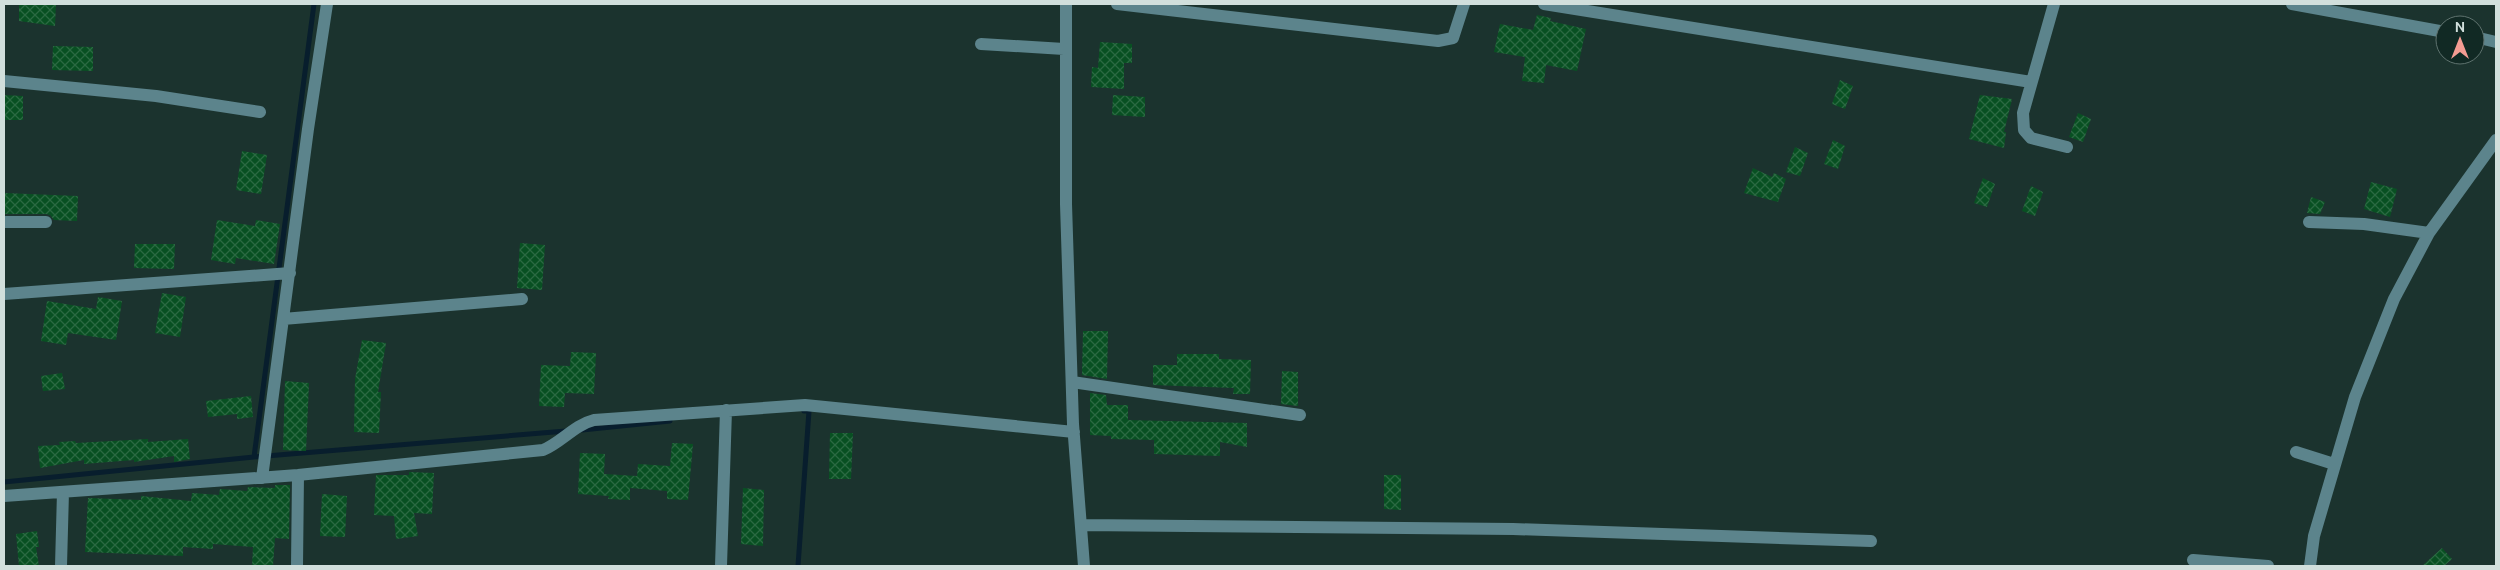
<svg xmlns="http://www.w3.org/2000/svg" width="2500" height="570" viewBox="0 0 2500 570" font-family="Ubuntu,sans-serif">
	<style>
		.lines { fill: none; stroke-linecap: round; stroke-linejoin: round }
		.stream { stroke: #081e2d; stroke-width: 5 }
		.building { fill: url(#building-cross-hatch) }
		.minor { stroke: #5c848c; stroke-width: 12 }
	</style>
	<defs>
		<pattern id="building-cross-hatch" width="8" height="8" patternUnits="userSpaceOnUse" patternTransform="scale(1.25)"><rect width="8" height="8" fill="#085022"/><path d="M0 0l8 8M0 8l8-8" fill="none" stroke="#2b6942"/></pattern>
	</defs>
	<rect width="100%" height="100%" fill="#1b332e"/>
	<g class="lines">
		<path class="stream" d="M582 430 670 421
			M254 457 314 4
			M4 482 254 457 566 431
			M798 566 809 411H804"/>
	</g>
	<path class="building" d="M19 4H56L55 26 19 21Z
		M1537 15 1551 18 1550 21 1586 29 1577 71 1546 65 1544 83 1522 81 1525 57 1494 52 1500 24 1533 30Z
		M1100 42 1132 44V63H1124V89L1091 87 1092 67 1098 68Z
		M53 46 93 47V71L52 70Z
		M1840 80 1853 86 1845 109 1832 104Z
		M4 95 23 96V120H4Z
		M1113 95 1145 97V117L1112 115Z
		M1980 95 2012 99 2004 132H2006L2004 148 1969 139Z
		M2078 113 2091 119 2083 142 2069 137Z
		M1833 140 1845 146 1838 169 1824 164Z
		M1795 147 1808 153 1800 176 1786 172Z
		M242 151 267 155 261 194 236 190Z
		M1753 168 1772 177 1774 173 1786 179 1778 202 1744 193Z
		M1983 178 1995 184 1987 207 1974 203Z
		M2371 182 2397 189 2390 217 2364 209Z
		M2031 186 2043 192 2035 216 2022 211Z
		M4 193 78 196 77 221 54 220 50 215 46 214H4Z
		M2311 197 2325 202 2320 214 2307 213Z
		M217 220 255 226 256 220 280 224 274 264 236 258 235 264 211 260Z
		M520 243 545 245 542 290 517 288Z
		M135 244H175L174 269 134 268Z
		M162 293 186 297 180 337 155 333Z
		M98 297 122 301 116 340 68 333 66 345 41 341 47 301 96 309Z
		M1083 331H1108L1107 379 1082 375Z
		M362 340 386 343 378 392H381L379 433 354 432 355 379Z
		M571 352 596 353 594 394 565 393 564 407 539 406 541 365 570 366Z
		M1177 354H1219V359L1251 360 1250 394H1233L1234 388 1153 385V365H1177Z
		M1282 371 1298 372V406L1281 404Z
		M62 373 65 389 43 391 41 376Z
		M285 381 309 383 306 451 283 450Z
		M1090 393 1106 395 1107 405H1128V420L1247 423V447L1220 442V456L1154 454V440L1111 439V436L1090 435Z
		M251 396 253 417 237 419V414L208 417 206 401Z
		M830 433H853L851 479H829Z
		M148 439V442L188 439 190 459 174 462V456L134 462V460L84 464V460L40 468 38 446 60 445 59 442 75 441 76 443Z
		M672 443 693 444 688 500 667 499V491L630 488V500L608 499 609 496 578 494 580 453 605 454 604 474 637 476 638 464 670 466Z
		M409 472 434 473 432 514 414 513 418 536 396 539 394 516 374 515 376 475H409Z
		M1384 475H1401V510L1384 509Z
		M275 485H290L289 539 275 538 273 566H252L253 547 213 544V549L183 547V556L85 552 88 498 141 500V496L191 501 192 493 219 495 220 489 247 491 248 487 275 488Z
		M743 488 764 490 763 546 741 544Z
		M322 494 347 496 345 537 320 536Z
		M37 531 39 547H36L39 566H19L16 534Z
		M2442 548 2452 559 2444 566H2422Z"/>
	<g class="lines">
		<path class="minor" d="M1066 4V204L1073 424 1084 566
			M1117 4 1438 41 1453 38 1464 4
			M1544 4 2031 82
			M2054 4 2023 113 2024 130 2031 138 2067 147
			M2292 4 2445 32
			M2475 37 2496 42
			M981 44 1064 49
			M4 81 156 96 260 112
			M4 222H46
			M2309 222 2364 224 2429 233
			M4 294 290 273
			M283 319 522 299
			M1072 382 1300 415
			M2296 452 2334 464
			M262 478 308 129 327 4
			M4 496 298 475 543 450C562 442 574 425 594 420L805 405 1074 432
			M1081 525 1513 529 1871 541
			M2193 560 2268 566
			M61 566 63 492
			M297 566 298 475
			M721 566 726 410
			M2310 566 2314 536 2355 397 2394 299 2429 233 2496 140"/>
	</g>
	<rect width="2500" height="570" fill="none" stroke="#d1dfdc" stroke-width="10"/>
	<g transform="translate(2460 40)"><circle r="24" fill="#112924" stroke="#5e726e"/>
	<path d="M0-4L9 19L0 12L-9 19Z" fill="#f59c93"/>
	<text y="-8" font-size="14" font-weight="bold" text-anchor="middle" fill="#d1dfdc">N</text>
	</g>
</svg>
